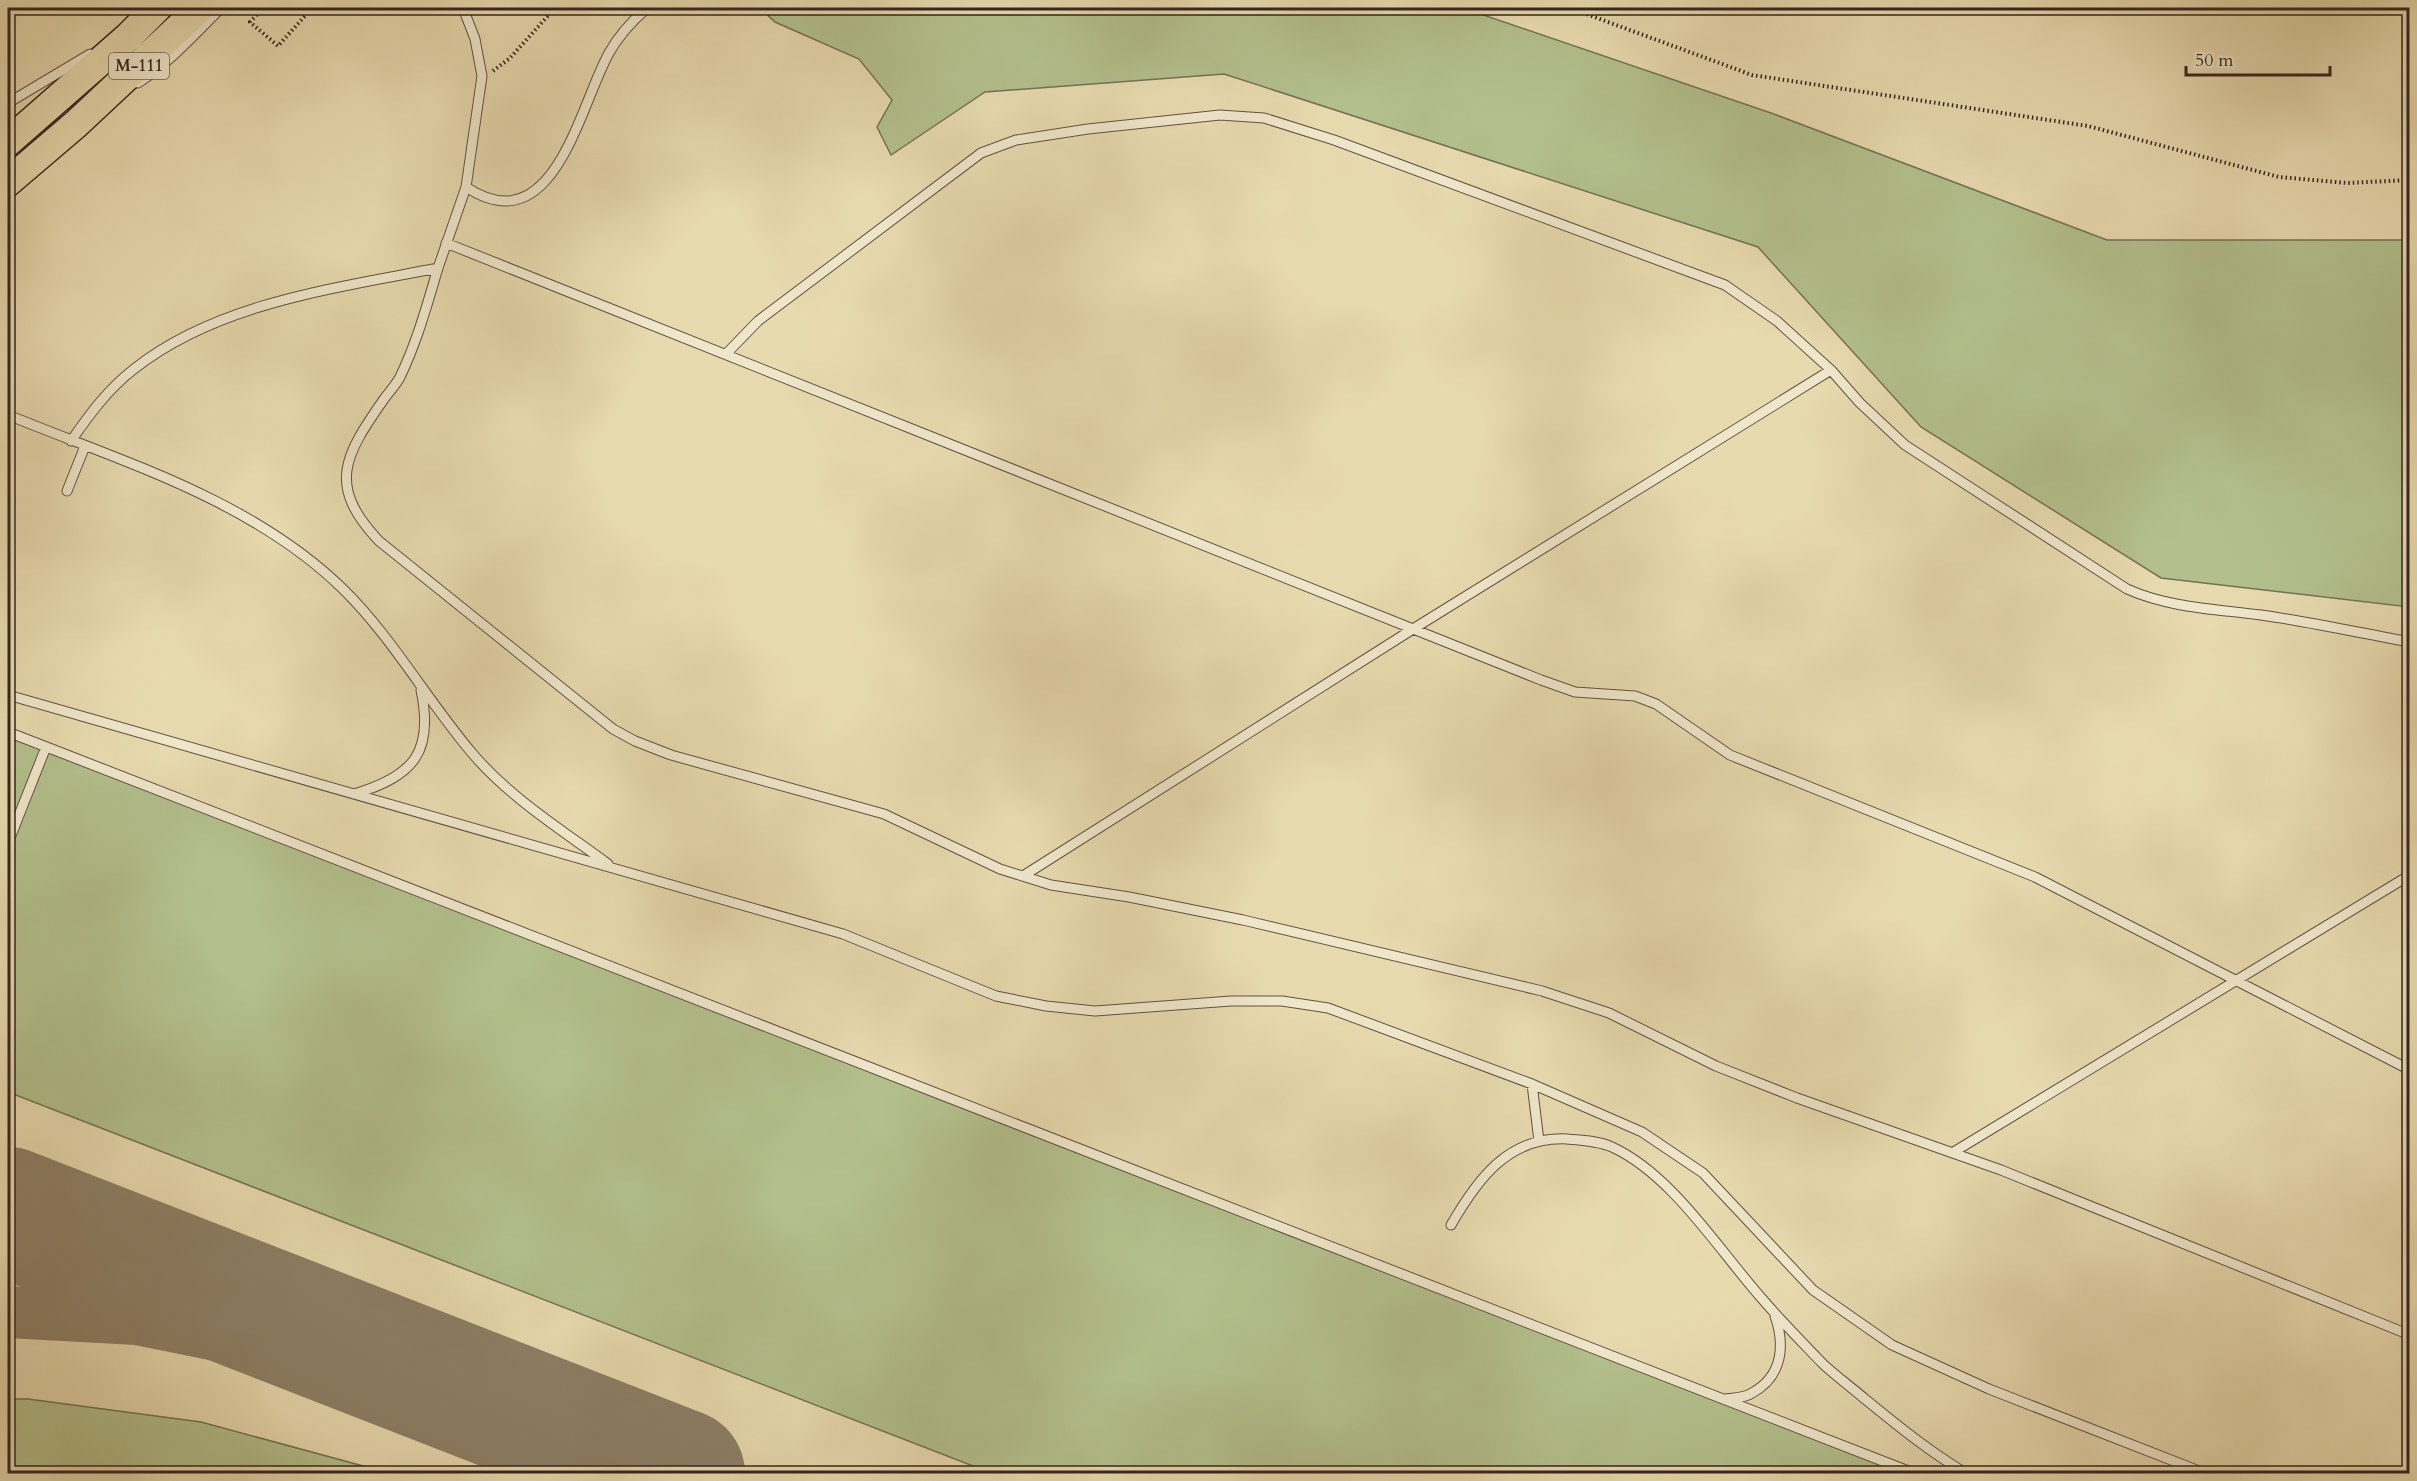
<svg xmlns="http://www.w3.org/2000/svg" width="2417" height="1481" viewBox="0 0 2417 1481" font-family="Cardo,serif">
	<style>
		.green { fill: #b3c08d; stroke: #747256; stroke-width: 1.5 }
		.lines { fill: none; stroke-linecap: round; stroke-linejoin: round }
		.taxiway { stroke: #8e8067; stroke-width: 52 }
		.runway { stroke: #8e8067; stroke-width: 130 }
		.lane-casing { stroke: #625243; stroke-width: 11 }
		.primary-casing { stroke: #35251f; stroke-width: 31 }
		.path { stroke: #35251f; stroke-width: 4; stroke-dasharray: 1.5 3; stroke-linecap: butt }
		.lane { stroke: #f0e7cb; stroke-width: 9 }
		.primary { stroke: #e8daaf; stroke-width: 28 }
		.labels { text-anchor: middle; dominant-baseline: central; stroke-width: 5; stroke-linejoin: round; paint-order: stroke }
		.shield { fill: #f0e7cb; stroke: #6d5f53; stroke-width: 1.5 }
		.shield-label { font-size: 16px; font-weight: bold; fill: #35251f }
	</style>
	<rect width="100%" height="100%" fill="#e8daaf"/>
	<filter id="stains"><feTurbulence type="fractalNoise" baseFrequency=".00333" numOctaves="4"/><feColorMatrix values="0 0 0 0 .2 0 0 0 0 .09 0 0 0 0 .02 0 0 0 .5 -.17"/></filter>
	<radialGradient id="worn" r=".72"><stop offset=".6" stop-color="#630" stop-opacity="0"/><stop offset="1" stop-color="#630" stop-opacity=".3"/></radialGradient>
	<path class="green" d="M760 8H1463L1771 113 2107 240H2409V607L2161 578 1921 427 1758 247 1224 74 985 92 891 155 877 127 892 100 859 59 775 22Z
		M8 732 1916 1473H991L8 1092Z
		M8 1399H28L201 1422 389 1473H8Z"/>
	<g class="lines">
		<path class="taxiway" d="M8 1312 137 1319 436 1379"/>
		<path class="runway" d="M8 1212 680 1474"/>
		<defs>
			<path id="lane" d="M463 8 475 39 482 76 466 187C554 245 579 107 609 53 619 35 632 21 647 8
				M138 83C170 62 195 34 221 8
				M8 103 90 54
				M446 243 1541 680 1575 692 1635 696 1656 704 1730 755 2035 877 2410 1070
				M438 268C427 305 417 342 400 377 396 385 389 392 384 399 345 455 326 485 379 541L613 729 635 741 671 755 884 814 1000 869 1051 885 1129 897 1243 920 1542 991 1609 1013 1716 1066 1797 1098 2001 1170 2410 1335
				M726 354 758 321 981 153 1016 140 1088 129 1220 115 1264 118 1334 140 1725 285 1777 321 1831 370 1860 403 1905 445 2127 589C2170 608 2215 609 2261 615 2311 622 2360 633 2410 642
				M8 415C123 462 252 500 343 589 392 637 427 700 472 753 509 797 562 830 608 864
				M71 441C89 415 108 389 134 369 217 303 336 288 438 268L466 187
				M67 491 85 446
				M8 695 843 934 996 996 1046 1006 1095 1011 1231 1001H1282L1328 1008 1532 1084 1642 1132 1703 1173 1813 1290 1892 1345 1989 1389 2207 1474
				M8 732 1916 1474
				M354 794C414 776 434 752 421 690
				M8 843 46 747
				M1023 876 1413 629 1831 370
				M1532 1084 1539 1141
				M1952 1153 2410 875
				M1451 1225C1477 1180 1508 1136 1567 1139 1581 1140 1599 1141 1612 1147 1673 1175 1720 1252 1764 1301 1783 1323 1803 1343 1823 1364 1836 1376 1851 1387 1865 1399 1898 1426 1930 1452 1967 1474
				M1725 1399C1733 1398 1745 1398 1752 1393 1783 1376 1785 1345 1775 1316"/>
			<path id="primary" d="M8 142 128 37 157 8
				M8 182 76 124 200 8"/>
		</defs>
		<use href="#lane" class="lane-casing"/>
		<use href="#primary" class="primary-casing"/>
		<path class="path" d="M263 8 250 22 278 46 312 8
			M1570 8 1752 75 2088 126 2279 177 2347 183 2410 180
			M493 71 510 58 555 8"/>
		<use href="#lane" class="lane"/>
		<use href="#primary" class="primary"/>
	</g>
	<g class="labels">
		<rect class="shield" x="109" y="53" width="60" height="26" rx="4.5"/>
		<g class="shield-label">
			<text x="139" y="66">M-111</text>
		</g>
	</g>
	<rect width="2417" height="1481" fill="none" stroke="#e8daaf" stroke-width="30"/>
	<rect x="9" y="9" width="2399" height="1463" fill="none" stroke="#35251f" stroke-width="3"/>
	<rect x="15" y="15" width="2387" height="1451" fill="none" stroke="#35251f" stroke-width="1.5"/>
	<path d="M2186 66v9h144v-9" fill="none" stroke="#35251f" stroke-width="3"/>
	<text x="2195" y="66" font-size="18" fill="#35251f" stroke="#f0e7cb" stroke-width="4.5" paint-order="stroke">50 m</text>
	<rect width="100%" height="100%" filter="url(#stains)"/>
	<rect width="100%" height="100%" fill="url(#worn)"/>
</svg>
